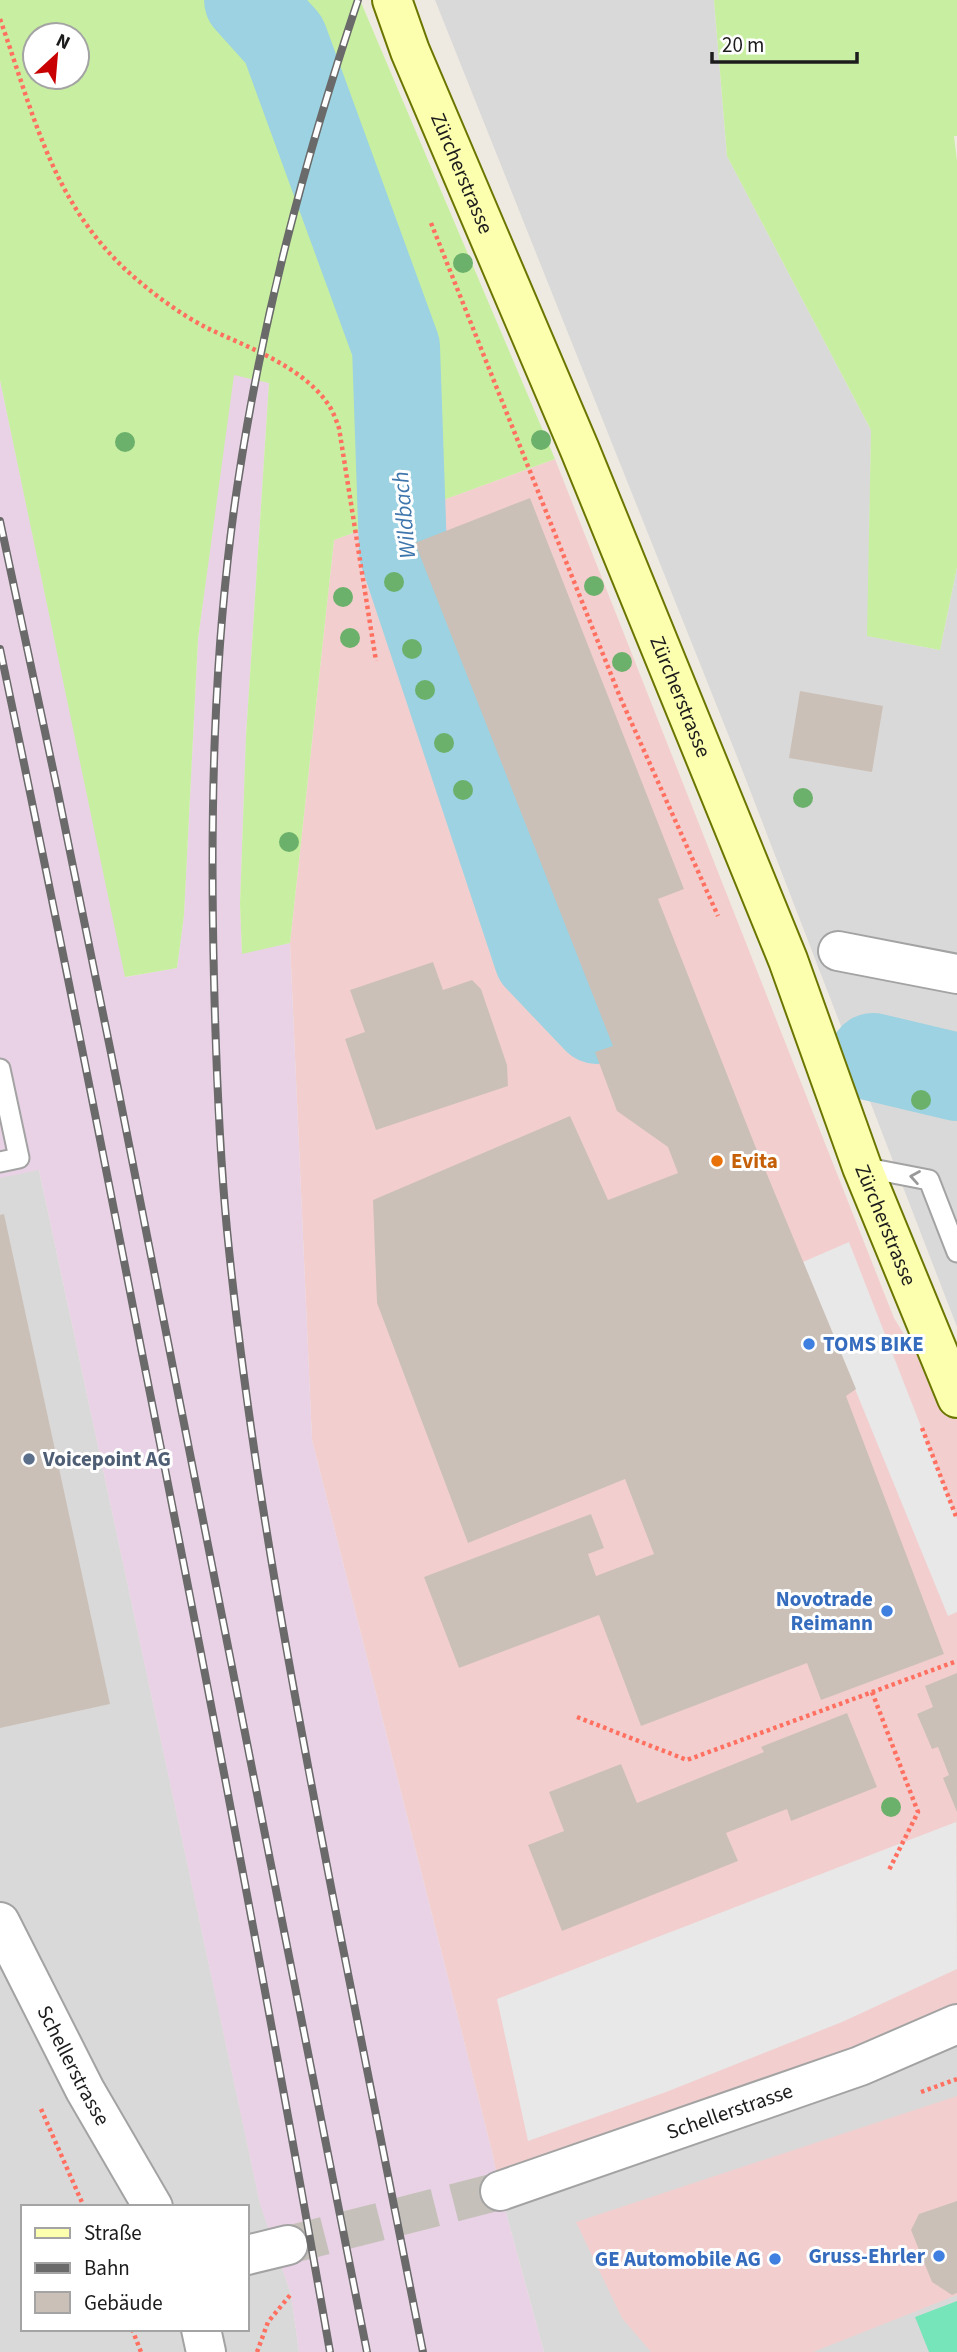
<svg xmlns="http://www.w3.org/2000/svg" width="957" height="2352" viewBox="0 0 957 2352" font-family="'Source Sans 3',sans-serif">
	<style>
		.residential { fill: #dad9d9; fill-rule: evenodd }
		.commercial { fill: #f2cfce }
		.industrial { fill: #e9d2e5 }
		.grass { fill: #c8efa1; fill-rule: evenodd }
		.pitch { fill: #76e6ba }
		.parking { fill: #e8e8e8 }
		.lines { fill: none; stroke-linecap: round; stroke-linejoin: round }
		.river { stroke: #9cd2e1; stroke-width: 88 }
		.building { fill: #cbc0b7 }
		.street-tunnel { stroke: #c5c1ba; stroke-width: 38; stroke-dasharray: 38 19; stroke-linecap: butt }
		.lane-casing { stroke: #a3a3a3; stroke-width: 23 }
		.street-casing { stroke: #a3a3a3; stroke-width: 42 }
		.secondary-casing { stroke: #6b7600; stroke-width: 42 }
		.path { stroke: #ff7061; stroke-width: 4.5; stroke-dasharray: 3.5 3.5; stroke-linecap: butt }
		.lane { stroke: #fff; stroke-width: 19 }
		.street { stroke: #fff; stroke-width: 38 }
		.secondary { stroke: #fcffae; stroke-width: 38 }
		.rail-casing { stroke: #6a6a6a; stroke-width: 8 }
		.rail { stroke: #fff; stroke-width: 5; stroke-dasharray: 16; stroke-linecap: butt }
		.tree { fill: #6cb16b }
		.oneway { stroke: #999 }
		.food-dot { fill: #e8710a; stroke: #fff; stroke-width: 2.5 }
		.shop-dot { fill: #3f7fe0; stroke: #fff; stroke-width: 2.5 }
		.service-dot { fill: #5c6f8a; stroke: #fff; stroke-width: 2.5 }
		.labels { text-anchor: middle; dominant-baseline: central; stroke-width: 6; stroke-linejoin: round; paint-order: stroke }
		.street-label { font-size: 21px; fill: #1c1c1c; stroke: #fff }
		.food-label { font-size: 21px; font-weight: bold; fill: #c56008; stroke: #fff; text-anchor: start }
		.shop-label { font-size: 21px; font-weight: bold; fill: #366cbe; stroke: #fff; text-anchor: end }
		.service-label { font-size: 21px; font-weight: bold; fill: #4e5e75; stroke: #fff; text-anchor: start }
		.water-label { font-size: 23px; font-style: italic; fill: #3e76ac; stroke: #fff }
	</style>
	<rect width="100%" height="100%" fill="#efeae1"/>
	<path class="residential" d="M435 0H714L727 156 871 430 868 636 940 650 957 567V1327L736 754Z
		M0 969 39 1170 260 2203 291 2294 299 2352H0ZM23 2207H247V2329H23Z
		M957 2024V2352H544L500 2191Z"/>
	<path class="commercial" d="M555 459 894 1318 957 1420V2024L500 2191 492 2152 312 1440 290 943 334 540Z
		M957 2096V2295L813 2352H651L622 2318 576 2222Z"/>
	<path class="industrial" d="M233 374 269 383 246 736 240 904 242 953 290 943 312 1440 492 2152 500 2191 544 2352H299L291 2294 260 2204 39 1170 0 1178V380L126 977 177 968 184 915 198 639Z"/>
	<path class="grass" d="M0 0H360L555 459 334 540 290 943 242 954 240 904 246 736 269 383 234 375 198 639 184 915 177 968 125 977 0 380ZM35 35H77V77H35Z
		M714 0H957V136H954L957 161V567L940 650 867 636 871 430 727 156Z"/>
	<path class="pitch" d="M957 2301V2352H929L915 2317Z"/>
	<path class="parking" d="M849 1242 957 1519V1612L948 1616 803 1262Z
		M956 1822 957 1969 842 2022 666 2092 528 2141 497 1999Z"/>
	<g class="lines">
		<path class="river" d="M248 0 284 40 396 347 403 552 538 958 597 1020
			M873 1057 957 1077"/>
	</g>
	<path class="building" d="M530 498 684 889 658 899 754 1143 856 1389 846 1396 944 1654 821 1700 807 1663 641 1726 599 1615 459 1668 424 1577 591 1514 604 1548 588 1554 596 1576 654 1554 625 1479 468 1543 377 1303 373 1200 570 1116 608 1200 678 1173 668 1147 617 1111 595 1052 613 1046 415 543Z
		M800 691 883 706 872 772 789 758Z
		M433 962 443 990 472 980 481 989 507 1065 508 1086 376 1130 345 1039 365 1032 350 990Z
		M4 1214 110 1704 0 1728V1215Z
		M957 1673V1812L943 1778 949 1775 938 1747 932 1749 917 1714 933 1707 925 1686Z
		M847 1713 877 1787 791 1821 787 1809 726 1833 738 1861 562 1931 528 1845 564 1831 549 1792 621 1764 637 1803 764 1752 761 1747Z
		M957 2201V2293L952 2295 932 2282 911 2230 919 2214Z"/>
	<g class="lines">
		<path class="street-tunnel" d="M288 2245 500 2191"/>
		<defs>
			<path id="lane" d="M0 1069 19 1158 0 1162
				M862 1167 929 1180 957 1252"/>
			<g id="street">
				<path d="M838 951 957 974"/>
				<path id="s1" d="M0 1922 85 2090 153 2207"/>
				<path id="s2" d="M500 2191 860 2066 957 2024"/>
				<path d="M247 2255 288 2245"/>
				<path d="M201 2329 206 2352"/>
			</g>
			<g id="secondary">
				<path id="s3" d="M392 0 410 51 580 450 788 960 862 1167 957 1398"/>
			</g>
		</defs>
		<use href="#lane" class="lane-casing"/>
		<use href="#street" class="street-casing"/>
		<use href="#secondary" class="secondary-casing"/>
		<path class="path" d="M0 19C33 112 51 199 125 269 149 291 178 313 207 328 247 347 302 366 328 404 333 411 336 420 339 428L376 661
			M431 223 620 697 718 916
			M922 1428 957 1519
			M872 1692 918 1812 888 1872
			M577 1717 687 1760 957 1661
			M921 2092 957 2079
			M41 2109 84 2207
			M132 2329 141 2352
			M257 2352 268 2322 291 2294"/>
		<use href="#lane" class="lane"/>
		<use href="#street" class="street"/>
		<use href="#secondary" class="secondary"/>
		<defs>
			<path id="rail" d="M358 0C304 162 262 319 237 488 213 651 210 815 214 979 216 1063 219 1146 227 1230 250 1465 294 1697 339 1928 367 2070 395 2211 423 2352
				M0 521 57 788 111 1053 367 2352
				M0 649C50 885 97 1122 143 1358 209 1689 272 2020 330 2352"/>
		</defs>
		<use href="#rail" class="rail-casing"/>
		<use href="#rail" class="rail"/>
	</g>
	<g class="tree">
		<circle cx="463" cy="263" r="10"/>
		<circle cx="541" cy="440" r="10"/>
		<circle cx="125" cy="442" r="10"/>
		<circle cx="394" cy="582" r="10"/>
		<circle cx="594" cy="586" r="10"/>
		<circle cx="343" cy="597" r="10"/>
		<circle cx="350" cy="638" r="10"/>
		<circle cx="412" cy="649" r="10"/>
		<circle cx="622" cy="662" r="10"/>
		<circle cx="425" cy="690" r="10"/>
		<circle cx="444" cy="743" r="10"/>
		<circle cx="463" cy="790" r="10"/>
		<circle cx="803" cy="798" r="10"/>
		<circle cx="289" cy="842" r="10"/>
		<circle cx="921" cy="1100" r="10"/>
		<circle cx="891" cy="1807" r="10"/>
	</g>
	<defs><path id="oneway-chevron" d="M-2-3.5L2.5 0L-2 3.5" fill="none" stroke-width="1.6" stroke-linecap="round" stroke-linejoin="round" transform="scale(1.75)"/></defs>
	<use class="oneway" href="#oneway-chevron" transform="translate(915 1177) rotate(-170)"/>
	<circle class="food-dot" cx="717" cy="1161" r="7"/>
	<g class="shop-dot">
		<circle cx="809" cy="1344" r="7"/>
		<circle cx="887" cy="1611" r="7"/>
		<circle cx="939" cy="2256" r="7"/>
		<circle cx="775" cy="2259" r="7"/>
	</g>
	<circle class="service-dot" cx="29" cy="1459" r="7"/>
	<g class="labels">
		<g class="street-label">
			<text stroke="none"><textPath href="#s3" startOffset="187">Zürcherstrasse</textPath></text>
			<text stroke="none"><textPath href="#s3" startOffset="754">Zürcherstrasse</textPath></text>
			<text stroke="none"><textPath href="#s3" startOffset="1321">Zürcherstrasse</textPath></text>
			<text stroke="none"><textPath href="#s1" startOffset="161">Schellerstrasse</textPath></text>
			<text stroke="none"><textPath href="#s2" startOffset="243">Schellerstrasse</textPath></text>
		</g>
		<g class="food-label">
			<text x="731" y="1161">Evita</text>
		</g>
		<g class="shop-label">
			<text x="823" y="1344" text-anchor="start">TOMS BIKE</text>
			<text x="873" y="1599">Novotrade<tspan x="873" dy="24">Reimann</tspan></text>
			<text x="925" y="2256">Gruss-Ehrler</text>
			<text x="761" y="2259">GE Automobile AG</text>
		</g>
		<g class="service-label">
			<text x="43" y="1459">Voicepoint AG</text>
		</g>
		<g class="water-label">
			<text transform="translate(404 515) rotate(-95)">Wildbach</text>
		</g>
	</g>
	<rect x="21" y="2205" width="228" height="126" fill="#ffffff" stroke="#a4a4a4" stroke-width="2"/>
	<rect x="35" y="2228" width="35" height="10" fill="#fcffae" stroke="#a4a4a4" stroke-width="2"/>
	<text x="84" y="2240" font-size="21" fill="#1c1c1c">Straße</text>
	<rect x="35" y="2263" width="35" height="10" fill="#6a6a6a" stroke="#a4a4a4" stroke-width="2"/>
	<text x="84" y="2275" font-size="21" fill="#1c1c1c">Bahn</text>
	<rect x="35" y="2292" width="35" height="21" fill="#cbc0b7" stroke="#a4a4a4" stroke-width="2"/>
	<text x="84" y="2310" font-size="21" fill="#1c1c1c">Gebäude</text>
	<g transform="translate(56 56) rotate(26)"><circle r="33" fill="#ffffff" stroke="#a4a4a4" stroke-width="2"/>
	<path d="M0-5L12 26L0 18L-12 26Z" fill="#c80002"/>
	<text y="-10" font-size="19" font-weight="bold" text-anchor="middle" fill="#1c1c1c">N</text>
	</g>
	<path d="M712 52v10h145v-10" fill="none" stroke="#1c1c1c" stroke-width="3.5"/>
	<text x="722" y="52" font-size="21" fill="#1c1c1c" stroke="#ffffff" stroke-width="5" paint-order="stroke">20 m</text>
</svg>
